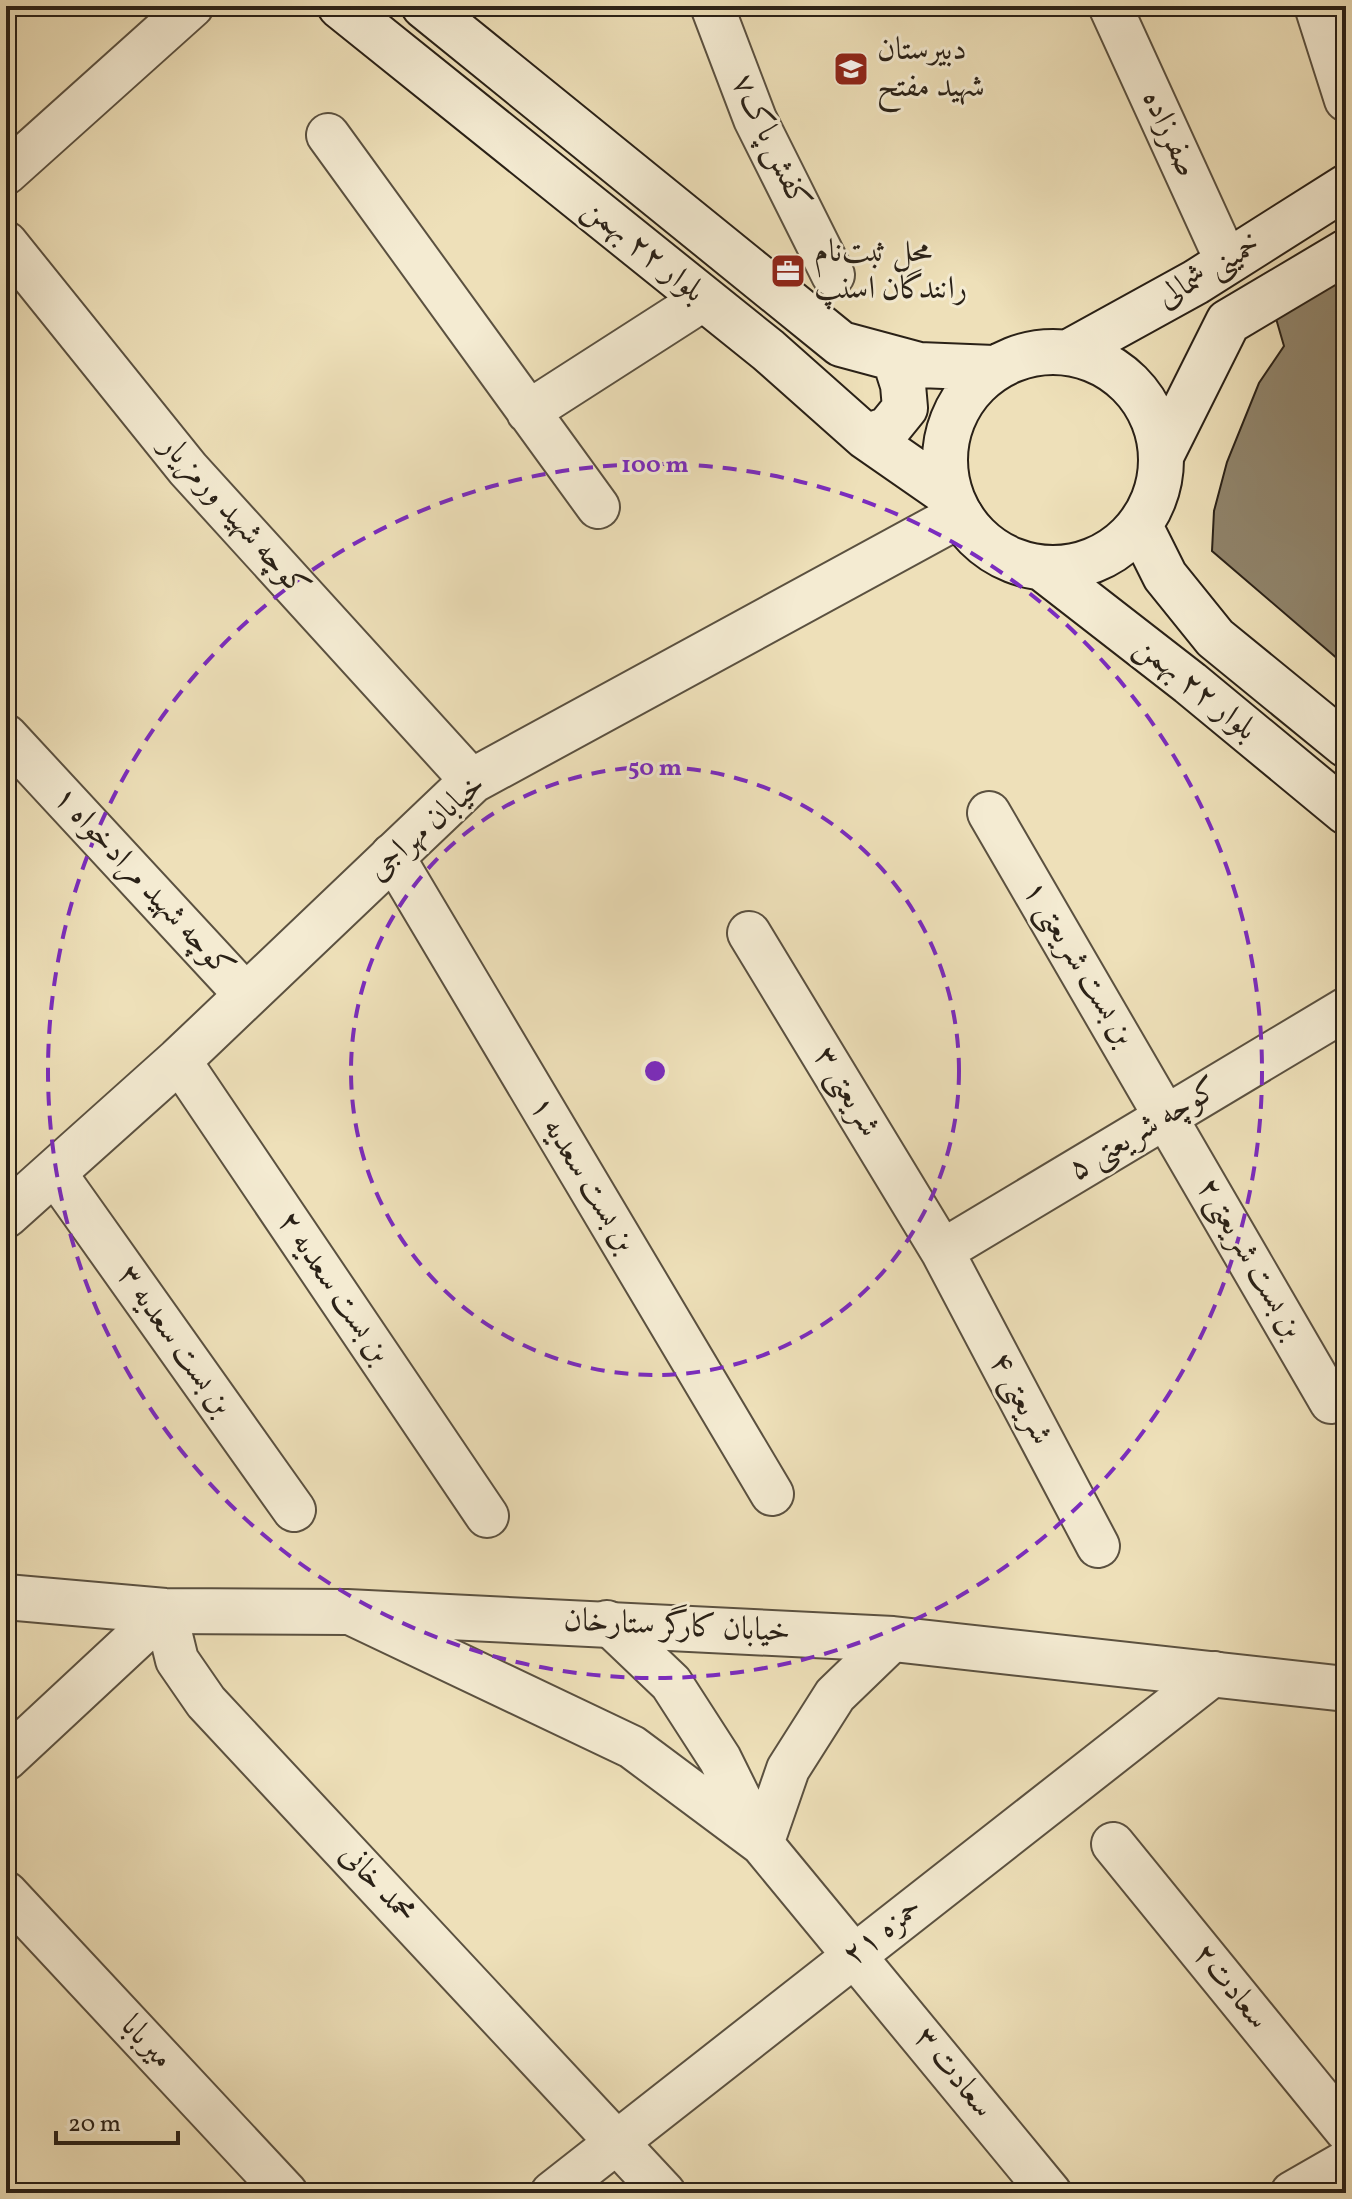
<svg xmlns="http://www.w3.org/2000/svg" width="1352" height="2199" viewBox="0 0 1352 2199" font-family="Vollkorn,Amiri,serif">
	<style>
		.building { fill: #90846b; stroke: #2a2117; stroke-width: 2 }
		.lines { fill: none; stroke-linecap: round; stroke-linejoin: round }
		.minor-casing { stroke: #5b5140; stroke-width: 46 }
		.tertiary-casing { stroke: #5b5140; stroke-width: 48 }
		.secondary-casing { stroke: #2a2117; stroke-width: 48 }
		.minor { stroke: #f4ebd2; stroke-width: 42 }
		.tertiary { stroke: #f4ebd2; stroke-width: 44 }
		.secondary { stroke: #f4ebd2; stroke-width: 44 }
		.ring { fill: none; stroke: #7b2cbf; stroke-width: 4; stroke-dasharray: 14 10 }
		.labels { text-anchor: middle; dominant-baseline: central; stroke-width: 6; stroke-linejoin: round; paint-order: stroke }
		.poi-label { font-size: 32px; fill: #2a2117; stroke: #f4ebd2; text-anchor: start }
		.street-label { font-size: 32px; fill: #2a2117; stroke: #f4ebd2 }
		.centre { fill: #7b2cbf; stroke: #f4ebd2; stroke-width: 4 }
		.ring-label { font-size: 24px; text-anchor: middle; font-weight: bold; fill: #7b2cbf; stroke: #f4ebd2; stroke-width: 6; stroke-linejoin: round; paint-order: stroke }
	</style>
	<rect width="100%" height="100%" fill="#eee0b9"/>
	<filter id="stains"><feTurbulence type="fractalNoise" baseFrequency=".0025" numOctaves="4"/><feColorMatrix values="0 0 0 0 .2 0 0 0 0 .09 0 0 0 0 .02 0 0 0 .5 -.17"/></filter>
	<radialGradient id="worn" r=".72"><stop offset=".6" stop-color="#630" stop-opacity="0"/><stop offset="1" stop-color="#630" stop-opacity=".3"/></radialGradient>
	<path class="building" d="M1346 252V666L1212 551 1214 511 1227 462 1259 383 1284 346 1270 298Z"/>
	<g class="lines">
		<defs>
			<path id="minor" d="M712 6 755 119 833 275
				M1110 6 1227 262
				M1316 6 1346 100
				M328 135 598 507
				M6 173 192 6
				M6 243 188 469 472 781
				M528 412 704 299
				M6 736 246 995
				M989 813 1331 1402
				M392 855 772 1494
				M749 933 942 1251 1098 1546
				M179 1060 487 1516
				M54 1172 294 1510
				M942 1251 1346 1009
				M348 1612 632 1747 762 1844 1050 2193
				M607 1622 671 1683 720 1759 762 1844 788 1769 835 1695 893 1639
				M6 1759 165 1611 177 1660 206 1702 664 2193
				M1113 1844 1346 2130
				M6 1893 286 2193
				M552 2193 1215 1673
				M1292 2193 1346 2162"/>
			<path id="tertiary" d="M6 1215 179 1060 472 781 960 515
				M6 1597 165 1611 347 1612 893 1639 1346 1689"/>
			<path id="secondary" d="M340 6 768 350 866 437 948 494
				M424 6 841 344 919 365 994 368
				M1069 352 1196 282 1346 187
				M945 460a108 108 0 1 1 216 0a108 108 0 1 1-216 0Z
				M866 437 888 429 905 408 903 385 895 360
				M1162 454 1228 322 1346 252
				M1140 526 1165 576 1215 638 1346 745
				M1042 568 1190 683 1346 812"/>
		</defs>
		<use href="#minor" class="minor-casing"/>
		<use href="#tertiary" class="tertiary-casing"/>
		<use href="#secondary" class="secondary-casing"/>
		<use href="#minor" class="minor"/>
		<use href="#tertiary" class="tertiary"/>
		<use href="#secondary" class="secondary"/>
	</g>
	<g class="ring">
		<circle cx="655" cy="1071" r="304"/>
		<circle cx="655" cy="1071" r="607"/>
	</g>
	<defs>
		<symbol id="school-square" viewBox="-11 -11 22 22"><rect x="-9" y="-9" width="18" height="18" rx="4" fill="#8f2418" stroke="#f4ebd2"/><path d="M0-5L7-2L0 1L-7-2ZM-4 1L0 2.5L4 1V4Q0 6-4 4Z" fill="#fff"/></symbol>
		<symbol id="office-square" viewBox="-11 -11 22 22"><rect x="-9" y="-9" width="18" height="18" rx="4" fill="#8f2418" stroke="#f4ebd2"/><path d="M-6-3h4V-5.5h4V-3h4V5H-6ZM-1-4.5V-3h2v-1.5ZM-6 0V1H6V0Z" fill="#fff"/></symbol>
	</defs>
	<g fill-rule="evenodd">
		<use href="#school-square" x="831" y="49" width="40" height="40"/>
		<use href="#office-square" x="768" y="251" width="40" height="40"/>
	</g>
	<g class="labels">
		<g class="poi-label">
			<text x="877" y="51">دبیرستان<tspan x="877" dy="37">شهید مفتح</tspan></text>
			<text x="814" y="253">محل ثبت‌نام<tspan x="814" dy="37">رانندگان اسنپ</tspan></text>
		</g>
		<g class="street-label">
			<text transform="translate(1169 134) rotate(65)">صفرزاده</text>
			<text transform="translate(770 142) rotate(65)">کفش پاک۷</text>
			<text transform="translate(643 251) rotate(39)">بلوار ۲۲ بهمن</text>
			<text transform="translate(1209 272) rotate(-31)">خمینی شمالی</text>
			<text transform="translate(234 517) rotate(48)">کوچه شهید ورمزیار</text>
			<text transform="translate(1195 689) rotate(39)">بلوار ۲۲ بهمن</text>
			<text transform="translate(427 828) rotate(-41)">خیابان مهراجی</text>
			<text transform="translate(143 883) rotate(47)">۱ کوچه شهید مرادخواه</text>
			<text transform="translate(1078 964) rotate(59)">بن بست شریعتی ۱</text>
			<text transform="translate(846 1092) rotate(59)">شریعتی ۳</text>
			<text transform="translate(1144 1130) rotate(-31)">۵ کوچه شریعتی</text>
			<text transform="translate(582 1175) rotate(59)">بن بست سعدیه ۱</text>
			<text transform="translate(1249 1259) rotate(60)">بن بست شریعتی۲</text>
			<text transform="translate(333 1288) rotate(56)">بن بست سعدیه ۲</text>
			<text transform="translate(174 1341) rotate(55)">بن بست سعدیه ۳</text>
			<text transform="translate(1020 1399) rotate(62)">شریعتی ۴</text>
			<text transform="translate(677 1627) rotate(3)">خیابان کارگر ستارخان</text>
			<text transform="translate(377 1884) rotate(47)">محمد خانی</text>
			<text transform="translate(883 1932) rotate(-38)">حمزه ۲۱</text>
			<text transform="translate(1230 1987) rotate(51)">سعادت۲</text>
			<text transform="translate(146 2043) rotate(47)">میربابا</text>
			<text transform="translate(953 2073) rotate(51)">سعادت ۳</text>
		</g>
	</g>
	<circle cx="655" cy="1071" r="12" class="centre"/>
	<g class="ring-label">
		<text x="655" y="472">100 m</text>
		<text x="655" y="775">50 m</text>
	</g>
	<rect width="1352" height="2199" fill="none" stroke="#eee0b9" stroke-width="32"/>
	<rect x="8" y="8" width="1336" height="2183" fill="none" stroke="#2a2117" stroke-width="4"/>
	<rect x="16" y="16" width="1320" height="2167" fill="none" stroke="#2a2117" stroke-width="2"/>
	<path d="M56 2131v12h122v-12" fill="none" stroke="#2a2117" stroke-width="4"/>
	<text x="68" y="2131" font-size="24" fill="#2a2117" stroke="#f4ebd2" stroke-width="6" paint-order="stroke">20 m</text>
	<rect width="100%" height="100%" filter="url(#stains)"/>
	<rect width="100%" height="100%" fill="url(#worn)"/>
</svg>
